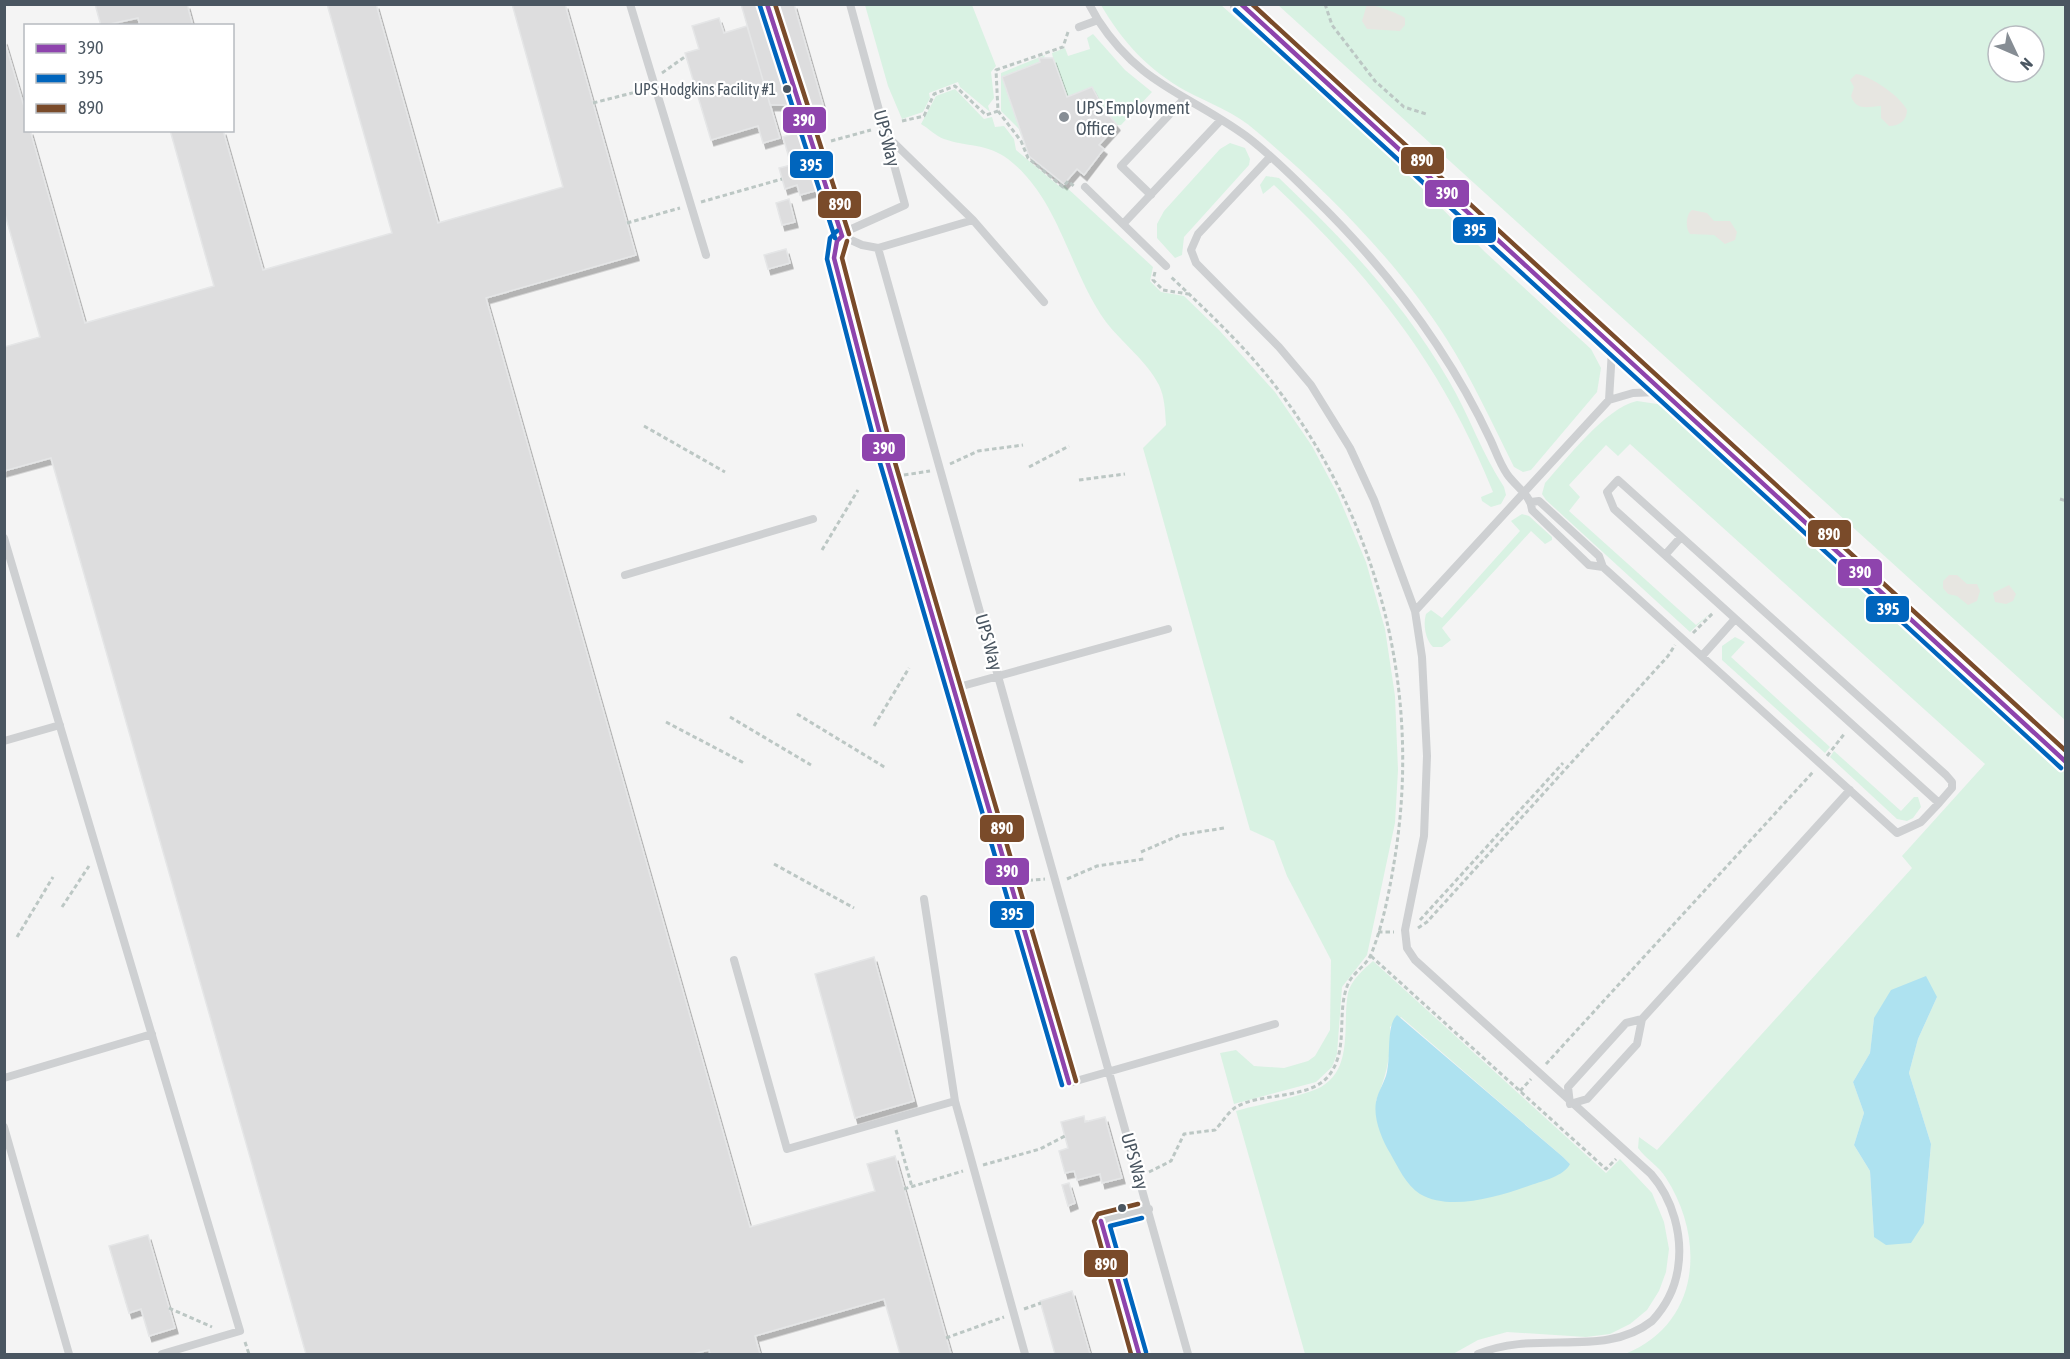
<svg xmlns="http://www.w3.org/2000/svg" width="2070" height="1359" viewBox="0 0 2070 1359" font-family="'Asap Condensed',sans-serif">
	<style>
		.green { fill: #d9f2e3; fill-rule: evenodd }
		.sand { fill: #e7e6e1 }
		.water { fill: #aee2f0 }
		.building { fill: #ddddde; stroke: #e5e6e7; stroke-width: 1.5; filter: url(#shadow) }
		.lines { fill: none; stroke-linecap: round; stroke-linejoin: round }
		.path { stroke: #bcc7c4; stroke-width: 3; stroke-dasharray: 4.5 3; stroke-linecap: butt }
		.service { stroke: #ced0d2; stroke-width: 8 }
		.secondary { stroke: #ced0d4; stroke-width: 21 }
		.bus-1-casing { stroke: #fff; stroke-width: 9 }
		.bus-2-casing { stroke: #fff; stroke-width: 9 }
		.bus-3-casing { stroke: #fff; stroke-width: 9 }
		.bus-1 { stroke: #8e44ad; stroke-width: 4.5 }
		.bus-2 { stroke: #0065bd; stroke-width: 4.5 }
		.bus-3 { stroke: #7a4b2a; stroke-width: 4.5 }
		.bus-dot { fill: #4a5661; stroke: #fff; stroke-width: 2 }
		.poi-dot { fill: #868d94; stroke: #fff; stroke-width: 2 }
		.labels { text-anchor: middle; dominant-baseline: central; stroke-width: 4.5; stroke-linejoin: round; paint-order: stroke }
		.bus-label { font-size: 16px; fill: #4a5661; stroke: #fff; text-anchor: end }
		.poi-label { font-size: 18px; fill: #4a5661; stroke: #fff; text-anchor: start }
		.street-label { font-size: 18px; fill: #4a5661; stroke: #fff }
		.line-badge { stroke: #fff; stroke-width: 2 }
		.badge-label { font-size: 16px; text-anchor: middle; font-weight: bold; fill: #fff }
	</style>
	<defs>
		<filter id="shadow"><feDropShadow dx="3" dy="5.5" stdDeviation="0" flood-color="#0004"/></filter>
	</defs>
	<rect width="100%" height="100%" fill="#f4f4f4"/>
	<path class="green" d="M865 5H972L996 66 991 72 994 98 988 106 990 112 960 87 958 82 929 93 930 98 923 112 902 119 888 86Z
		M1101 5H1221L1380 146 1485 252 1591 349 1601 368 1597 392 1531 470 1523 472 1514 467C1492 423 1472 379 1446 338 1396 260 1327 191 1256 131 1236 113 1209 103 1186 91 1148 70 1122 41 1101 5Z
		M1278 5H2065V720ZM1998 36H2034V72H1998Z
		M1093 34 1125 70 1152 92 1121 125H1117L1104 109 1092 88 1067 97 1053 58 1052 53 1065 48 1068 56 1090 49 1087 38Z
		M1045 55 1020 126 1021 136 1019 129 1001 111V73Z
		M955 89 984 119 992 117 995 127 1004 126 1014 139 1016 150 1059 186H1065L1153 267 1150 281 1161 292 1184 296 1219 330 1275 392 1312 446 1338 495 1366 562 1385 629 1395 696 1398 770 1395 823 1367 955 1342 987 1337 1054 1332 1067 1316 1082 1234 1104 1220 1053 1236 1050 1254 1066 1284 1068 1308 1061 1315 1056 1330 1030 1331 960 1287 876 1274 841 1250 830 1143 448 1166 425C1165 411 1165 398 1159 385 1146 360 1123 344 1106 322 1069 271 1060 199 1008 159 987 143 966 147 944 139 936 136 928 128 921 124L936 96Z
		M1230 143 1245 148 1250 159 1249 165 1184 237 1182 255 1175 258 1157 238V224L1164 211 1220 149Z
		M1266 176 1279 178C1344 240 1404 303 1449 381 1469 415 1482 454 1504 487L1506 495 1501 504 1491 507 1482 501 1481 497 1493 492C1442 365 1373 278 1274 185L1263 194 1260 185Z
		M1637 401 1664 405 1757 495 1837 563 2065 772V1354H1625C1700 1324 1706 1240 1666 1178 1659 1166 1646 1159 1638 1148L1639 1137 1657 1150 1912 868 1902 856 1985 764 1630 444 1618 456 1606 445 1569 485 1580 497 1569 511 1696 625 1713 611 1690 632 1546 500 1542 494 1545 483C1567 459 1605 408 1637 401ZM1937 997 1918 1039 1909 1073 1931 1144 1924 1223 1874 1237 1870 1171 1854 1145 1864 1113 1853 1082 1870 1053 1874 1018Z
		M1522 514 1529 516 1552 537V540L1545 544 1531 531 1442 628 1451 640 1442 647H1433C1425 639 1423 624 1426 614L1431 610 1442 618 1520 531 1511 521Z
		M1735 637 1745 642 1731 657 1830 747 1825 753 1722 660V646Z
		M1834 751 1901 811 1914 797H1918L1921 807 1913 818 1907 821 1897 819 1830 757Z
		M1373 961 1606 1173 1620 1159 1652 1193 1664 1222 1669 1249 1666 1272 1659 1291 1647 1310 1630 1324 1610 1334 1586 1337 1507 1332 1478 1340 1453 1354H1305L1236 1111C1257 1105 1304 1096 1321 1087 1354 1068 1342 1024 1348 993 1351 980 1364 969 1373 961ZM1401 1017 1563 1157 1570 1164 1376 1101C1386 1076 1392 1054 1390 1027Z"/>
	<path class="sand" d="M1367 4C1372 4 1401 14 1405 18V25L1400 31 1367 29 1362 21Z
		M1856 74C1871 76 1900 96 1907 110 1907 120 1900 126 1889 126L1881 118V106C1867 107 1856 111 1851 96L1854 87 1850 80Z
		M1692 210 1707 213 1714 221H1730L1737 232 1735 240 1725 244 1714 235 1690 234C1685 228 1686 214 1692 210Z
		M1949 575H1957L1967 584H1977L1980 591 1977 601 1968 605 1957 596 1948 594 1943 588V581Z
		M2009 585 2016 594 2013 601 2006 604 1995 602 1993 593Z"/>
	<path class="water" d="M1926 976 1937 997 1918 1039 1909 1073 1931 1144 1924 1223 1911 1243 1886 1245 1874 1237 1870 1171 1854 1145 1864 1113 1853 1082 1870 1053 1874 1018 1891 990Z
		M1397 1015 1563 1157 1570 1164C1564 1176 1543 1181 1531 1185 1500 1196 1451 1212 1420 1194 1406 1185 1398 1167 1390 1153 1382 1140 1373 1118 1376 1102 1378 1091 1385 1082 1387 1072 1391 1055 1386 1026 1397 1015Z"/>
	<path class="building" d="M95 4H187L193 26H140L138 18 101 26Z
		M327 4H376L438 223 563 187 512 4H565L636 255 486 298 750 1227 875 1191 867 1164 895 1156 951 1354H900L884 1299 755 1336 760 1354H710L709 1350 693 1354H303H306L51 458 4 471V347L40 337 4 211V39L26 113V130H30L85 323 214 286 170 130H223L263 270 392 233Z
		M741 4H794L823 105H770Z
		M719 18 724 33 747 26 780 138 763 143 758 126 711 140 685 53 699 49 692 26Z
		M1039 58H1053L1067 97 1092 87 1104 109 1117 125 1099 145 1104 149 1084 175 1077 169 1064 184 1029 156 1002 77 1040 62Z
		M801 131 818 190 800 195 797 185 785 189 779 168 791 165 783 137Z
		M789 199 795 222 782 225 776 203Z
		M786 249 790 263 768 269 764 255Z
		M874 957 914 1101 855 1118 815 974Z
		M1084 1116 1085 1122 1105 1117 1122 1178 1102 1183 1100 1174 1077 1180 1074 1171 1065 1173 1059 1151 1068 1148 1061 1122Z
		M1069 1183 1075 1203 1068 1206 1062 1185Z
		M148 1235 175 1328 149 1336 141 1309 129 1313 109 1246Z
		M1072 1291 1090 1354H1055L1040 1301Z"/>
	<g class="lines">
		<path class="path" d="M1325 4 1332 25 1375 81 1404 107 1426 114
			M1068 32 1063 47 996 70 998 111 1021 141 1028 158 1063 187 1068 181 1075 187
			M662 73 686 56
			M593 103 636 92 642 87
			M902 121 924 116 934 94 955 86 986 115 998 111
			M831 141 871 130
			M701 202 782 179
			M627 223 680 208
			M1155 272 1153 280 1163 290 1188 294
			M644 426 725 472
			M950 464 978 451 1023 445
			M1029 467 1069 446
			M904 475 930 471
			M1079 480 1125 474
			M2060 499 2066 501
			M822 550 858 490
			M1693 633 1714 612
			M797 714 886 768
			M730 717 811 765
			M666 722 744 763
			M874 726 909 668
			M1827 756 1845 733
			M1141 852 1180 835 1224 828
			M774 864 854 908
			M1067 879 1097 866 1144 859
			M1021 881 1045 879
			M62 907 89 866
			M1420 920 1563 763
			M1418 928 1427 922 1668 656 1675 645
			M1378 932H1394
			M17 937 53 877
			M1371 956 1606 1169 1616 1159
			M1546 1064 1813 772
			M1520 1091 1531 1079
			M896 1130 912 1187
			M983 1165 1040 1149 1065 1136
			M1149 1172 1171 1161 1184 1134 1215 1130C1221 1124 1228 1112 1236 1107 1261 1092 1312 1100 1330 1074 1349 1048 1336 1012 1348 984 1353 972 1368 965 1372 952 1383 924 1389 893 1394 863 1422 698 1382 530 1282 395 1250 351 1210 314 1170 276
			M904 1189 963 1171
			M169 1308 212 1327
			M1024 1309 1041 1303
			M946 1338 1004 1317
			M245 1342 249 1354"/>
		<path class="service" d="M630 4 706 255
			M767 4 842 236
			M850 4 905 205 847 231 837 241 834 258 887 461 1069 1083 1275 1024
			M1098 20C1141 86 1187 93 1246 136 1270 154 1292 176 1313 197 1387 269 1447 347 1491 441 1496 452 1500 464 1507 474 1515 486 1531 495 1532 510L1589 565 1603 567
			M1079 27 1098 20 1089 4
			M1270 157 1198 234 1191 250 1196 263 1279 347 1311 385 1350 448 1374 500 1415 611 1422 657 1427 756 1424 836 1405 930 1407 948 1415 960 1651 1174C1673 1199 1683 1236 1678 1268 1675 1289 1666 1306 1652 1321 1604 1359 1537 1329 1478 1354
			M1085 187 1166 266
			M1151 195 1121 166 1184 99
			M973 220 1044 302
			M1123 224 1220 121
			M842 236 862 245 878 248 973 220 888 137
			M878 248 1188 1354
			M1609 400 1612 350
			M1531 502 1539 501 1599 556 1603 567 1897 833 1921 822 1939 803 1614 509 1607 492 1618 480 1946 775 1952 782V788L1939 803
			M4 538 240 1331 162 1354
			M1665 555 1681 537
			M625 575 813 519
			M1415 611 1609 400 1633 393 1657 392
			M1702 656 1735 619
			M955 688 1168 629
			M4 741 60 725
			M924 899 955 1101 1025 1354
			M734 960 787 1149 955 1101
			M1642 1019 1637 1044 1587 1099 1570 1104 1568 1087 1626 1023 1642 1019 1850 790
			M4 1078 152 1034
			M4 1127 69 1354
			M1139 1354 1101 1221 1149 1209"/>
		<path class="secondary" d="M1240 4 2066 762"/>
		<defs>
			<path id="bus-1" d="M767 4 842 236
				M1241 4 2066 762
				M842 236 837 241 834 258 887 461 1069 1083
				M1101 1221 1139 1354"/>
			<path id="bus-2" d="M760 6 835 238
				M1235 10 2061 768
				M837 231 830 238 827 259 880 463 1062 1085
				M1142 1218 1110 1226 1146 1352"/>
			<path id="bus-3" d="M775 4 849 234
				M1252 4 2066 751
				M847 241 842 258 894 459 1076 1081
				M1131 1354 1094 1221 1098 1214 1138 1204"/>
		</defs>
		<use href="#bus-1" class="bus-1-casing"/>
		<use href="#bus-2" class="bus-2-casing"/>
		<use href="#bus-3" class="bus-3-casing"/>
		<use href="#bus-1" class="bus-1"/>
		<use href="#bus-2" class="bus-2"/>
		<use href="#bus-3" class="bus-3"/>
	</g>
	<g class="bus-dot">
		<circle cx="787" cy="89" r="5"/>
		<circle cx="1122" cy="1208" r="5"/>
	</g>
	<circle class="poi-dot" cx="1064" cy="117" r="6"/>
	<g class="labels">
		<g class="bus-label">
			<text x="776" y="89">UPS Hodgkins Facility #1</text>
		</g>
		<g class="poi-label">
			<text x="1076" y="107">UPS Employment<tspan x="1076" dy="21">Office</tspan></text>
		</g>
		<g class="street-label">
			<text transform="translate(887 138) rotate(75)">UPS Way</text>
			<text transform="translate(989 642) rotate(74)">UPS Way</text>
			<text transform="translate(1135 1161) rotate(74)">UPS Way</text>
		</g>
	</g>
	<g class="line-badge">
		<rect x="782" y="106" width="45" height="28" rx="6" fill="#8e44ad"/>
		<rect x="1400" y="146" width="45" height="29" rx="6" fill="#7a4b2a"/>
		<rect x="789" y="150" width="45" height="29" rx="6" fill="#0065bd"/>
		<rect x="1424" y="179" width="46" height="29" rx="6" fill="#8e44ad"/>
		<rect x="817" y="190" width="45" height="29" rx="6" fill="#7a4b2a"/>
		<rect x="1452" y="216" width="45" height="28" rx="6" fill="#0065bd"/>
		<rect x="861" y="433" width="45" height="29" rx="6" fill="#8e44ad"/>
		<rect x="1807" y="519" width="45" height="29" rx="6" fill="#7a4b2a"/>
		<rect x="1837" y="558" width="46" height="29" rx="6" fill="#8e44ad"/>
		<rect x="1865" y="595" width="45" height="28" rx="6" fill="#0065bd"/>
		<rect x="979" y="814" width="46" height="29" rx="6" fill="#7a4b2a"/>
		<rect x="984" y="857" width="46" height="29" rx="6" fill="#8e44ad"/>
		<rect x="989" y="900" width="46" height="29" rx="6" fill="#0065bd"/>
		<rect x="1083" y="1249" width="46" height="29" rx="6" fill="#7a4b2a"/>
	</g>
	<g class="badge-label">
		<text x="804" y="126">390</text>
		<text x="1422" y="166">890</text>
		<text x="811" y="171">395</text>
		<text x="1447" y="199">390</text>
		<text x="840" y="210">890</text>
		<text x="1475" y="236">395</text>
		<text x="884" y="454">390</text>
		<text x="1829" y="540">890</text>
		<text x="1860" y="578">390</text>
		<text x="1888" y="615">395</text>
		<text x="1002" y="834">890</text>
		<text x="1007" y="877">390</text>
		<text x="1012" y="920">395</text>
		<text x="1106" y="1270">890</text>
	</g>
	<rect width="2070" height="1359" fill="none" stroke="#4a5661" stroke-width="12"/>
	<rect x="24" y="24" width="210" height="108" fill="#ffffff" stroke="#b7bbc0" stroke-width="1.5"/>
	<rect x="36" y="44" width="30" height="9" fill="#8e44ad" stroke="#b7bbc0" stroke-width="1.5"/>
	<text x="78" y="54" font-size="18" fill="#4a5661">390</text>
	<rect x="36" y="74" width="30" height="9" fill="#0065bd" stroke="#b7bbc0" stroke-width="1.5"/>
	<text x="78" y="84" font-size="18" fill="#4a5661">395</text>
	<rect x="36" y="104" width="30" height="9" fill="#7a4b2a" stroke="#b7bbc0" stroke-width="1.5"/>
	<text x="78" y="114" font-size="18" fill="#4a5661">890</text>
	<g transform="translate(2016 54) rotate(134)"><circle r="28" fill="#ffffff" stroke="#b7bbc0" stroke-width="1.5"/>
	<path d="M0-4.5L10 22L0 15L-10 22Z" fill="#868d94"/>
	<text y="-9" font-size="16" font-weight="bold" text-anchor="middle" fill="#4a5661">N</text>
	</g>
</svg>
